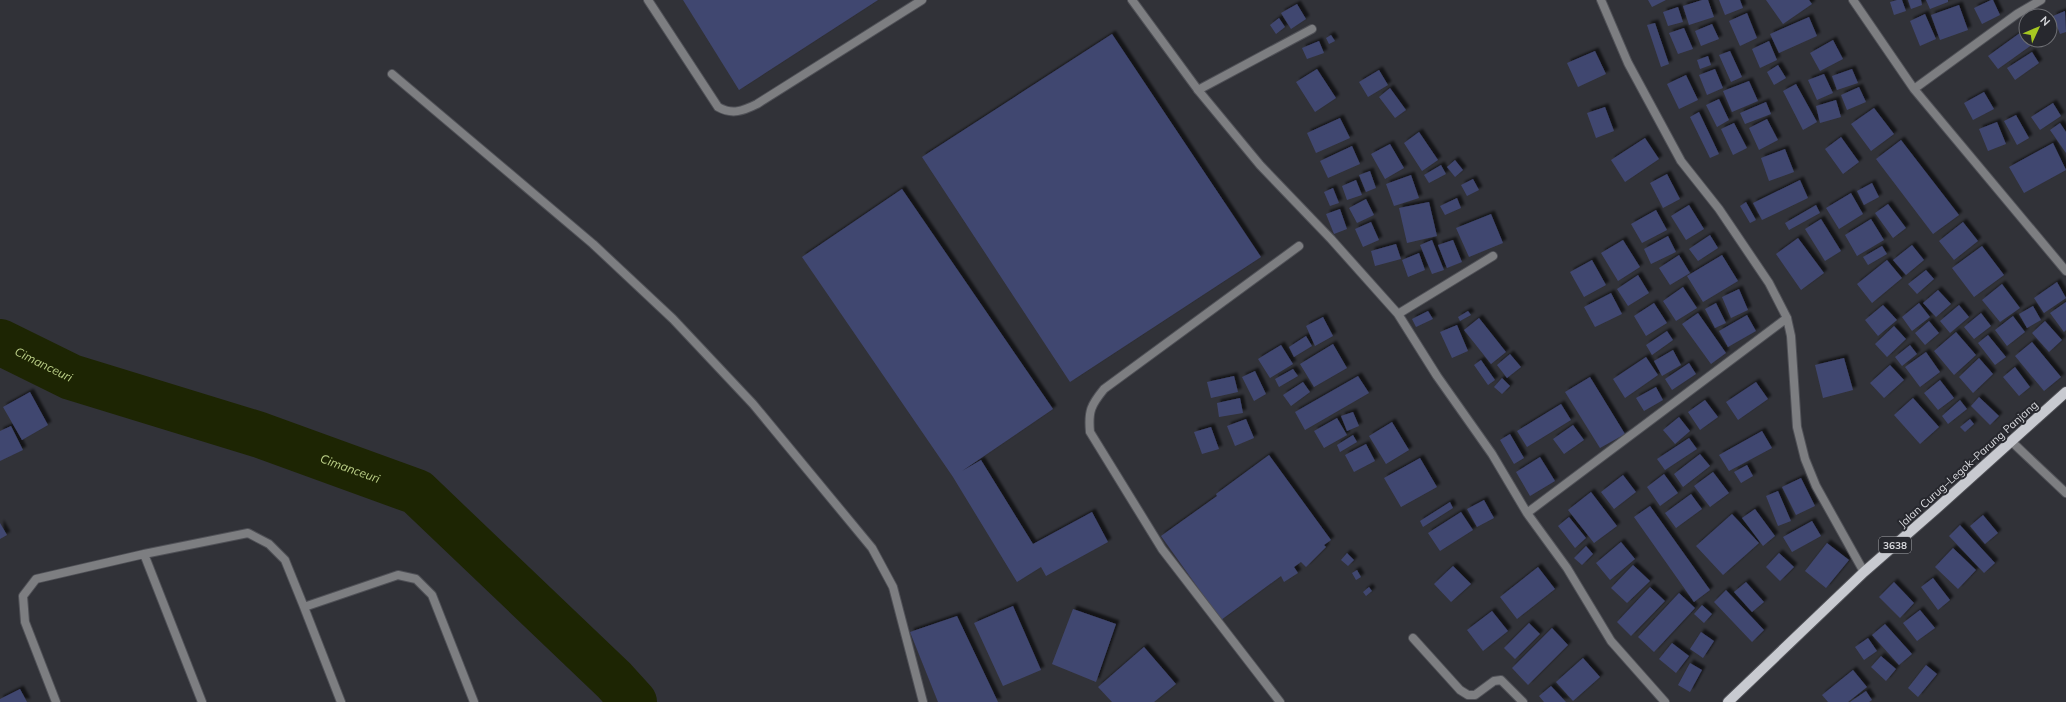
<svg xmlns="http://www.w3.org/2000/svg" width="2066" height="702" viewBox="0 0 2066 702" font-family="Mulish,sans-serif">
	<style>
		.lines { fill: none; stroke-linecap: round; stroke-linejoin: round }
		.river { stroke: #1d2503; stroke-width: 46 }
		.building { fill: #414770; filter: url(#shadow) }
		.lane-casing { stroke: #4f5056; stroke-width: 10 }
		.street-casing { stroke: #4f5056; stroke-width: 10 }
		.primary-casing { stroke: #4f5056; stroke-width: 12 }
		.lane { stroke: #7d7e81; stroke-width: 8 }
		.street { stroke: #7d7e81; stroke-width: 8 }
		.primary { stroke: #c8cad0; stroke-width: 10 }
		.labels { text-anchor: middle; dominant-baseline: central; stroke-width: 4; stroke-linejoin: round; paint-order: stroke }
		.shield { fill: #27282e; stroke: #a4a5a9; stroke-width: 1 }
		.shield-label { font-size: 10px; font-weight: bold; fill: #d9dade }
		.street-label { font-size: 11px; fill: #d9dade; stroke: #27282e }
		.water-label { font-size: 12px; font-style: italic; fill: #bbcf87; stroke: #27282e }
	</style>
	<defs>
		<filter id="shadow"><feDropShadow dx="3.5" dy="-3.5" stdDeviation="1" flood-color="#0009"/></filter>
	</defs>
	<rect width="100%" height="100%" fill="#313238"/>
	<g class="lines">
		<path class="river" id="s1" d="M0 342 71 377 260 435 417 492 614 680 634 702"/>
	</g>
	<path class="building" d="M683 0H878L739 90Z
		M1648 0H1666L1652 7Z
		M1702 0H1708L1714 17 1689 25 1683 6Z
		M1719 0H1740L1743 8 1725 15Z
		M1766 0H1809L1812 4 1783 24Z
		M1897 0H1902L1906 11 1894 15 1890 2Z
		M1908 0H1921L1922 5 1911 9Z
		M1926 0H1948V2L1930 9Z
		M1991 0H1993L2000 15 1982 24 1974 8Z
		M1297 4 1306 19 1291 29 1281 13Z
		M1959 5 1968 30 1940 40 1931 15Z
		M1678 7 1683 22 1668 26 1663 12Z
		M2065 11 2066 32 2060 34 2053 16Z
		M1747 13 1757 38 1740 46 1729 21Z
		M1925 14 1936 39 1920 46 1910 21Z
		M1809 17 1817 36 1779 53 1770 34Z
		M1279 18 1285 27 1276 34 1270 25Z
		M1655 23 1669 64 1661 67 1647 25Z
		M1712 24 1719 39 1701 46 1695 31Z
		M1684 28 1693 49 1678 54 1669 33Z
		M2024 30 2026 33V40H2031L2033 44 1998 69 1988 56Z
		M1112 34 1261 257 1070 382 922 157Z
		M1331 35 1335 41 1329 44 1326 38Z
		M1833 40 1843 59 1820 71 1810 53Z
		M1319 41 1324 53 1307 59 1302 48Z
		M1769 41 1777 60 1760 68 1752 49Z
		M1595 51 1606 74 1578 87 1567 63Z
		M1730 51 1742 77 1731 82 1719 55Z
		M2032 52 2039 63 2015 80 2007 68Z
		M1708 56 1711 65 1700 69 1697 60Z
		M1778 65 1786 78 1774 85 1767 72Z
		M1317 69 1336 98 1315 112 1296 82Z
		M1715 69 1723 88 1707 95 1699 75Z
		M1852 69 1858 83 1837 90 1832 76Z
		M1379 70 1388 85 1368 97 1359 82Z
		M1824 74 1833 93 1817 100 1808 80Z
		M1686 75 1698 100 1679 109 1667 84Z
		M1749 81 1758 101 1732 112 1723 91Z
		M1796 84 1817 122 1803 130 1783 91Z
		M1859 87 1866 102 1847 110 1841 95Z
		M1390 88 1406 110 1395 118 1379 97Z
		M1984 92 1994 109 1973 120 1964 103Z
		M1719 99 1729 120 1717 127 1706 105Z
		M1836 100 1841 117 1820 123 1816 106Z
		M1766 102 1771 114 1745 124 1740 113Z
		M2053 103 2061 116 2040 130 2031 117Z
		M1605 107 1614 131 1596 138 1587 113Z
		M1874 108 1894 134 1871 151 1851 124Z
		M1699 112 1719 154 1710 158 1690 117Z
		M2016 115 2029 138 2017 145 2004 121Z
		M1340 118 1350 138 1316 153 1307 133Z
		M1767 119 1778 140 1759 150 1749 128Z
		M1997 122 2006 144 1988 151 1979 129Z
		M1734 123 1747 148 1733 155 1721 129Z
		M2060 123 2066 132V153L2050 130Z
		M1419 132 1438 160 1422 171 1404 143Z
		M1841 137 1859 162 1843 174 1825 149Z
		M1645 138 1659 159 1625 182 1611 160Z
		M1901 140 1959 215 1933 234 1876 159Z
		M2053 143 2066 170 2024 193 2009 167Z
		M1390 144 1404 168 1385 179 1371 154Z
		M1352 146 1360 164 1328 178 1320 161Z
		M1785 149 1794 172 1769 181 1761 158Z
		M1455 160 1463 170 1455 177 1447 167Z
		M1441 165 1446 174 1429 183 1424 175Z
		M1370 171 1376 188 1366 192 1359 175Z
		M1667 174 1680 199 1663 208 1650 183Z
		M1411 175 1419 198 1394 206 1386 184Z
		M1473 179 1479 190 1467 196 1461 185Z
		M1356 180 1362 195 1347 200 1342 186Z
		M1800 180 1808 198 1762 220 1753 203Z
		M1872 183 1879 197 1864 205 1857 191Z
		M1333 188 1339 203 1330 206 1324 192Z
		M902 189 1053 409 962 471 981 460 1033 544 1092 512 1108 542 1046 576 1041 567 1017 582 953 477 802 257Z
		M1851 193 1863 214 1839 229 1826 208Z
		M1457 198 1461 208 1445 215 1440 206Z
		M1366 199 1374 215 1357 223 1349 208Z
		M1429 202 1437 236 1407 243 1399 208Z
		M1746 202 1756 220 1750 223 1740 206Z
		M1888 204 1906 228 1893 238 1875 213Z
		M1689 205 1704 229 1686 240 1671 216Z
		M1816 205 1820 213 1789 230 1785 223Z
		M1340 209 1347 229 1334 234 1326 214Z
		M1656 210 1667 230 1642 243 1631 224Z
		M1491 214 1503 243 1469 257 1456 228Z
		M1821 219 1841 251 1825 261 1805 229Z
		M1871 219 1884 240 1857 256 1845 235Z
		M1371 222 1379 240 1363 247 1355 229Z
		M1963 222 1978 241 1954 260 1939 241Z
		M1710 235 1718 248 1698 261 1689 249Z
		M1668 236 1676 252 1651 264 1644 249Z
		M1798 238 1824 273 1801 290 1776 254Z
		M1432 240 1444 270 1432 274 1420 245Z
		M1453 240 1462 262 1447 268 1438 245Z
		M1623 240 1640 267 1618 281 1601 253Z
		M1396 244 1401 259 1375 266 1371 251Z
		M1912 245 1924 260 1906 275 1893 260Z
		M1882 246 1887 254 1868 265 1863 257Z
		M1982 246 2004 275 1974 297 1952 268Z
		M1419 253 1425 270 1408 277 1402 260Z
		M1679 255 1690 273 1670 285 1659 268Z
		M1722 255 1738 281 1703 302 1687 276Z
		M1592 260 1606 285 1584 297 1570 272Z
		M1887 260 1902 278 1872 303 1857 284Z
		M1926 270 1934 279 1917 294 1908 284Z
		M1638 275 1649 293 1628 306 1617 289Z
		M2057 282 2066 298 2044 313 2034 298Z
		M2002 284 2020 308 2000 322 1982 300Z
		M1683 287 1697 308 1676 321 1663 301Z
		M1739 289 1748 310 1731 318 1722 297Z
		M1938 290 1951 304 1936 317 1923 303Z
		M1611 293 1622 314 1595 327 1584 307Z
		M2066 302V330L2064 332 2050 313Z
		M1654 303 1667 323 1646 336 1634 316Z
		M1716 303 1726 323 1715 328 1705 309Z
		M1919 303 1930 317 1912 331 1902 317Z
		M1883 305 1897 320 1878 336 1865 320Z
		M1959 305 1969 317 1950 333 1940 321Z
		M2033 306 2041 320 2027 328 2019 314Z
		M1428 311 1433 319 1416 327 1412 319Z
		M1468 311 1471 315 1460 321 1458 317Z
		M1698 313 1726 353 1711 364 1682 324Z
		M1981 313 1991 326 1974 339 1964 327Z
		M1747 315 1756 331 1728 347 1719 331Z
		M2013 316 2025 332 2007 346 1995 330Z
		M1323 317 1333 336 1315 346 1306 326Z
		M1479 318 1506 352 1491 364 1464 330Z
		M1929 321 1939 333 1925 345 1915 333Z
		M2045 321 2062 340 2049 352 2032 333Z
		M1457 325 1468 351 1452 358 1440 332Z
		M1894 326 1906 339 1887 357 1875 344Z
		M1667 331 1673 340 1652 355 1646 345Z
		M1956 332 1976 355 1954 375 1934 351Z
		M1988 335 2006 357 1995 365 1978 343Z
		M1306 336 1312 346 1294 357 1289 347Z
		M2032 342 2061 377 2044 391 2015 356Z
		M1333 344 1347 368 1314 387 1300 364Z
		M1281 345 1293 364 1270 378 1258 359Z
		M1910 345 1917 354 1902 366 1895 357Z
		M1673 350 1681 365 1662 376 1654 361Z
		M1926 352 1940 372 1920 387 1905 367Z
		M1510 354 1521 367 1507 378 1497 365Z
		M1646 357 1658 375 1625 398 1613 379Z
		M1844 358 1853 390 1823 398 1815 365Z
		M1979 358 1993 374 1973 393 1959 377Z
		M1481 360 1495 380 1488 385 1474 365Z
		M1689 363 1696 374 1672 390 1665 379Z
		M1890 365 1904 380 1884 398 1870 383Z
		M2015 367 2030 387 2019 396 2003 377Z
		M1293 369 1298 376 1279 387 1275 379Z
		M1255 371 1266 394 1254 401 1242 377Z
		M1234 376 1238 392 1211 398 1207 382Z
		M1358 376 1369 393 1305 430 1295 412Z
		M1590 377 1625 434 1600 448 1565 392Z
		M1502 378 1510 386 1502 394 1494 387Z
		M1940 380 1954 398 1938 410 1924 393Z
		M1303 382 1310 392 1291 406 1283 395Z
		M1756 382 1768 399 1738 420 1726 402Z
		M1656 387 1663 400 1644 411 1636 398Z
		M30 392 48 425 22 440 3 407Z
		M1979 397 1999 416 1990 425 1971 406Z
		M1240 398 1243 413 1219 417 1217 403Z
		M1913 398 1939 427 1920 444 1894 415Z
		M1705 400 1718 417 1700 430 1688 412Z
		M1960 400 1967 409 1948 424 1942 416Z
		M1561 404 1571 420 1527 447 1517 431Z
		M1353 412 1359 426 1347 431 1341 416Z
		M1679 417 1690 431 1675 444 1663 430Z
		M1337 418 1347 435 1324 448 1314 431Z
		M1246 419 1254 438 1235 446 1227 426Z
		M1970 419 1974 424 1965 432 1960 427Z
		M1392 422 1409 450 1386 464 1369 436Z
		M1573 425 1584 440 1564 454 1553 439Z
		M11 426 23 450 0 461V431Z
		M1211 427 1219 449 1202 454 1194 432Z
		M1762 431 1772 448 1729 471 1719 455Z
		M1510 434 1524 458 1514 464 1500 440Z
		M1353 435 1357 442 1340 452 1337 445Z
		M1689 438 1697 449 1665 470 1657 459Z
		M1366 444 1375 461 1354 472 1345 455Z
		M1700 454 1710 466 1683 487 1674 474Z
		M1269 455 1331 540 1324 545 1326 547 1306 567 1301 562 1294 567 1298 573 1284 582 1281 576 1221 620 1161 536 1217 496 1216 494Z
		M1540 457 1555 481 1530 496 1516 472Z
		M1420 458 1437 487 1401 507 1384 478Z
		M1747 465 1753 476 1741 483 1734 472Z
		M1713 472 1729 493 1710 507 1694 486Z
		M1664 474 1678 493 1660 506 1647 487Z
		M1623 475 1636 492 1614 509 1601 492Z
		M1801 478 1815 506 1796 515 1782 487Z
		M1778 491 1791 521 1778 526 1766 496Z
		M1591 492 1617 526 1594 543 1568 510Z
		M1691 494 1702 509 1676 528 1665 513Z
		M1484 500 1494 518 1477 527 1467 509Z
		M1450 502 1453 508 1423 527 1420 521Z
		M1650 506 1710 590 1694 602 1634 517Z
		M1755 509 1775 536 1763 546 1742 518Z
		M1461 512 1473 530 1440 551 1428 533Z
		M1732 514 1759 543 1723 575 1696 546Z
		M1983 515 1998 533 1985 544 1970 526Z
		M1569 517 1586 538 1575 548 1558 526Z
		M1812 521 1821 536 1792 552 1783 537Z
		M0 523 7 535 0 539Z
		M1960 525 1995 563 1984 573 1949 536Z
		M1621 542 1635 559 1610 580 1596 563Z
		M1827 543 1849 560 1826 588 1805 571Z
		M1586 546 1593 554 1582 565 1574 558Z
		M1953 548 1976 570 1958 589 1935 567Z
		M1347 553 1354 560 1348 566 1341 560Z
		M1779 553 1794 567 1780 581 1766 567Z
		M1633 565 1650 581 1627 603 1611 588Z
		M1453 566 1471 584 1451 602 1434 584Z
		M1538 567 1555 589 1517 619 1500 597Z
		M1357 570 1361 577 1356 580 1352 573Z
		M1933 578 1950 600 1938 610 1921 587Z
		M1746 582 1764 602 1752 612 1734 592Z
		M1894 582 1914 603 1900 618 1879 597Z
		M1369 587 1372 591 1366 596 1363 592Z
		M1650 587 1665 601 1631 636 1617 622Z
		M1726 590 1764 630 1752 642 1714 602Z
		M1679 593 1695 608 1654 652 1638 637Z
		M1702 605 1712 614 1704 623 1694 614Z
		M1013 606 1041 670 1003 686 974 623Z
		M1073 609 1116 624 1096 682 1052 664Z
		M1920 610 1935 628 1917 641 1903 623Z
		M1492 611 1508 631 1483 651 1467 630Z
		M957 616 998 702H938L910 632Z
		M1529 623 1540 634 1515 659 1504 648Z
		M1885 624 1912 654 1899 665 1872 635Z
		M1552 628 1568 645 1528 685 1512 668Z
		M1701 632 1714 641 1703 658 1690 649Z
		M1868 638 1877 651 1864 660 1855 647Z
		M1672 643 1689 656 1676 673 1659 659Z
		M1144 647 1176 684 1154 702H1112L1098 687Z
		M1881 656 1896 669 1886 681 1871 667Z
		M1583 658 1600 677 1573 701 1556 682Z
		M1690 663 1702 670 1690 692 1678 685Z
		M1926 665 1937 674 1918 697 1908 688Z
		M1853 670 1867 687 1848 702H1828L1822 695Z
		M1551 686 1566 702H1544L1539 696Z
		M20 689 27 702H0V699Z
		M1866 691 1872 700 1869 702H1850Z"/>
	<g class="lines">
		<defs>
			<path id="lane" d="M648 0 718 107C732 115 743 111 757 104L922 0
				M1132 0 1198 90
				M392 74 593 244 673 319 753 404 872 548 893 587 923 702
				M2012 442 2066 493
				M1280 702 1162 549 1090 432C1088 411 1091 405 1104 389L1299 246"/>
			<path id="street" d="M1601 0 1628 63 1681 161 1719 209 1769 283 1787 318 1791 336 1797 427 1805 459 1816 486 1864 572
				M1853 0 1914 89 2066 271
				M1312 29 1198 90 1260 165 1331 239 1398 314 1437 376 1492 454 1527 513 1567 568 1611 641 1665 702
				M1914 89 2017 14 2041 0
				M1398 314 1493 256
				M1527 513 1787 318
				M144 554 202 702
				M304 607 341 702
				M1413 638 1460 690 1468 695H1475L1494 681 1501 680 1523 702
				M56 702 25 622 23 596 36 579 144 554 248 533 269 544 285 560 304 607 398 575 416 579 432 595 474 702"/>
			<path id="primary" d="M1728 702 1864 572 1936 509 2066 392"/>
		</defs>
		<use href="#lane" class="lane-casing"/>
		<use href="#street" class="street-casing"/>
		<use href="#primary" class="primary-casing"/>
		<use href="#lane" class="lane"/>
		<use href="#street" class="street"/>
		<use href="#primary" class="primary"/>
	</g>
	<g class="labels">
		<rect class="shield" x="1879" y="537" width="32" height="16" rx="3"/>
		<g class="shield-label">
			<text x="1895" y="545">3638</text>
		</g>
		<g class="street-label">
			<text transform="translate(1968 464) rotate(-42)">Jalan Curug–Legok–Parung Panjang</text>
		</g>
		<g class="water-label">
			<text stroke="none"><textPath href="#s1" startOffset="49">Cimanceuri</textPath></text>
			<text stroke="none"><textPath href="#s1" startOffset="373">Cimanceuri</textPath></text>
		</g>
	</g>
	<g transform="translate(2038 28) rotate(46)"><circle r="19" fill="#27282e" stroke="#6e6f74"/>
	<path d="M0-3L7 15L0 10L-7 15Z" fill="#a6c821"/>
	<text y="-6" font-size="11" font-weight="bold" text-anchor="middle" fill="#d9dade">N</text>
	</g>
</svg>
